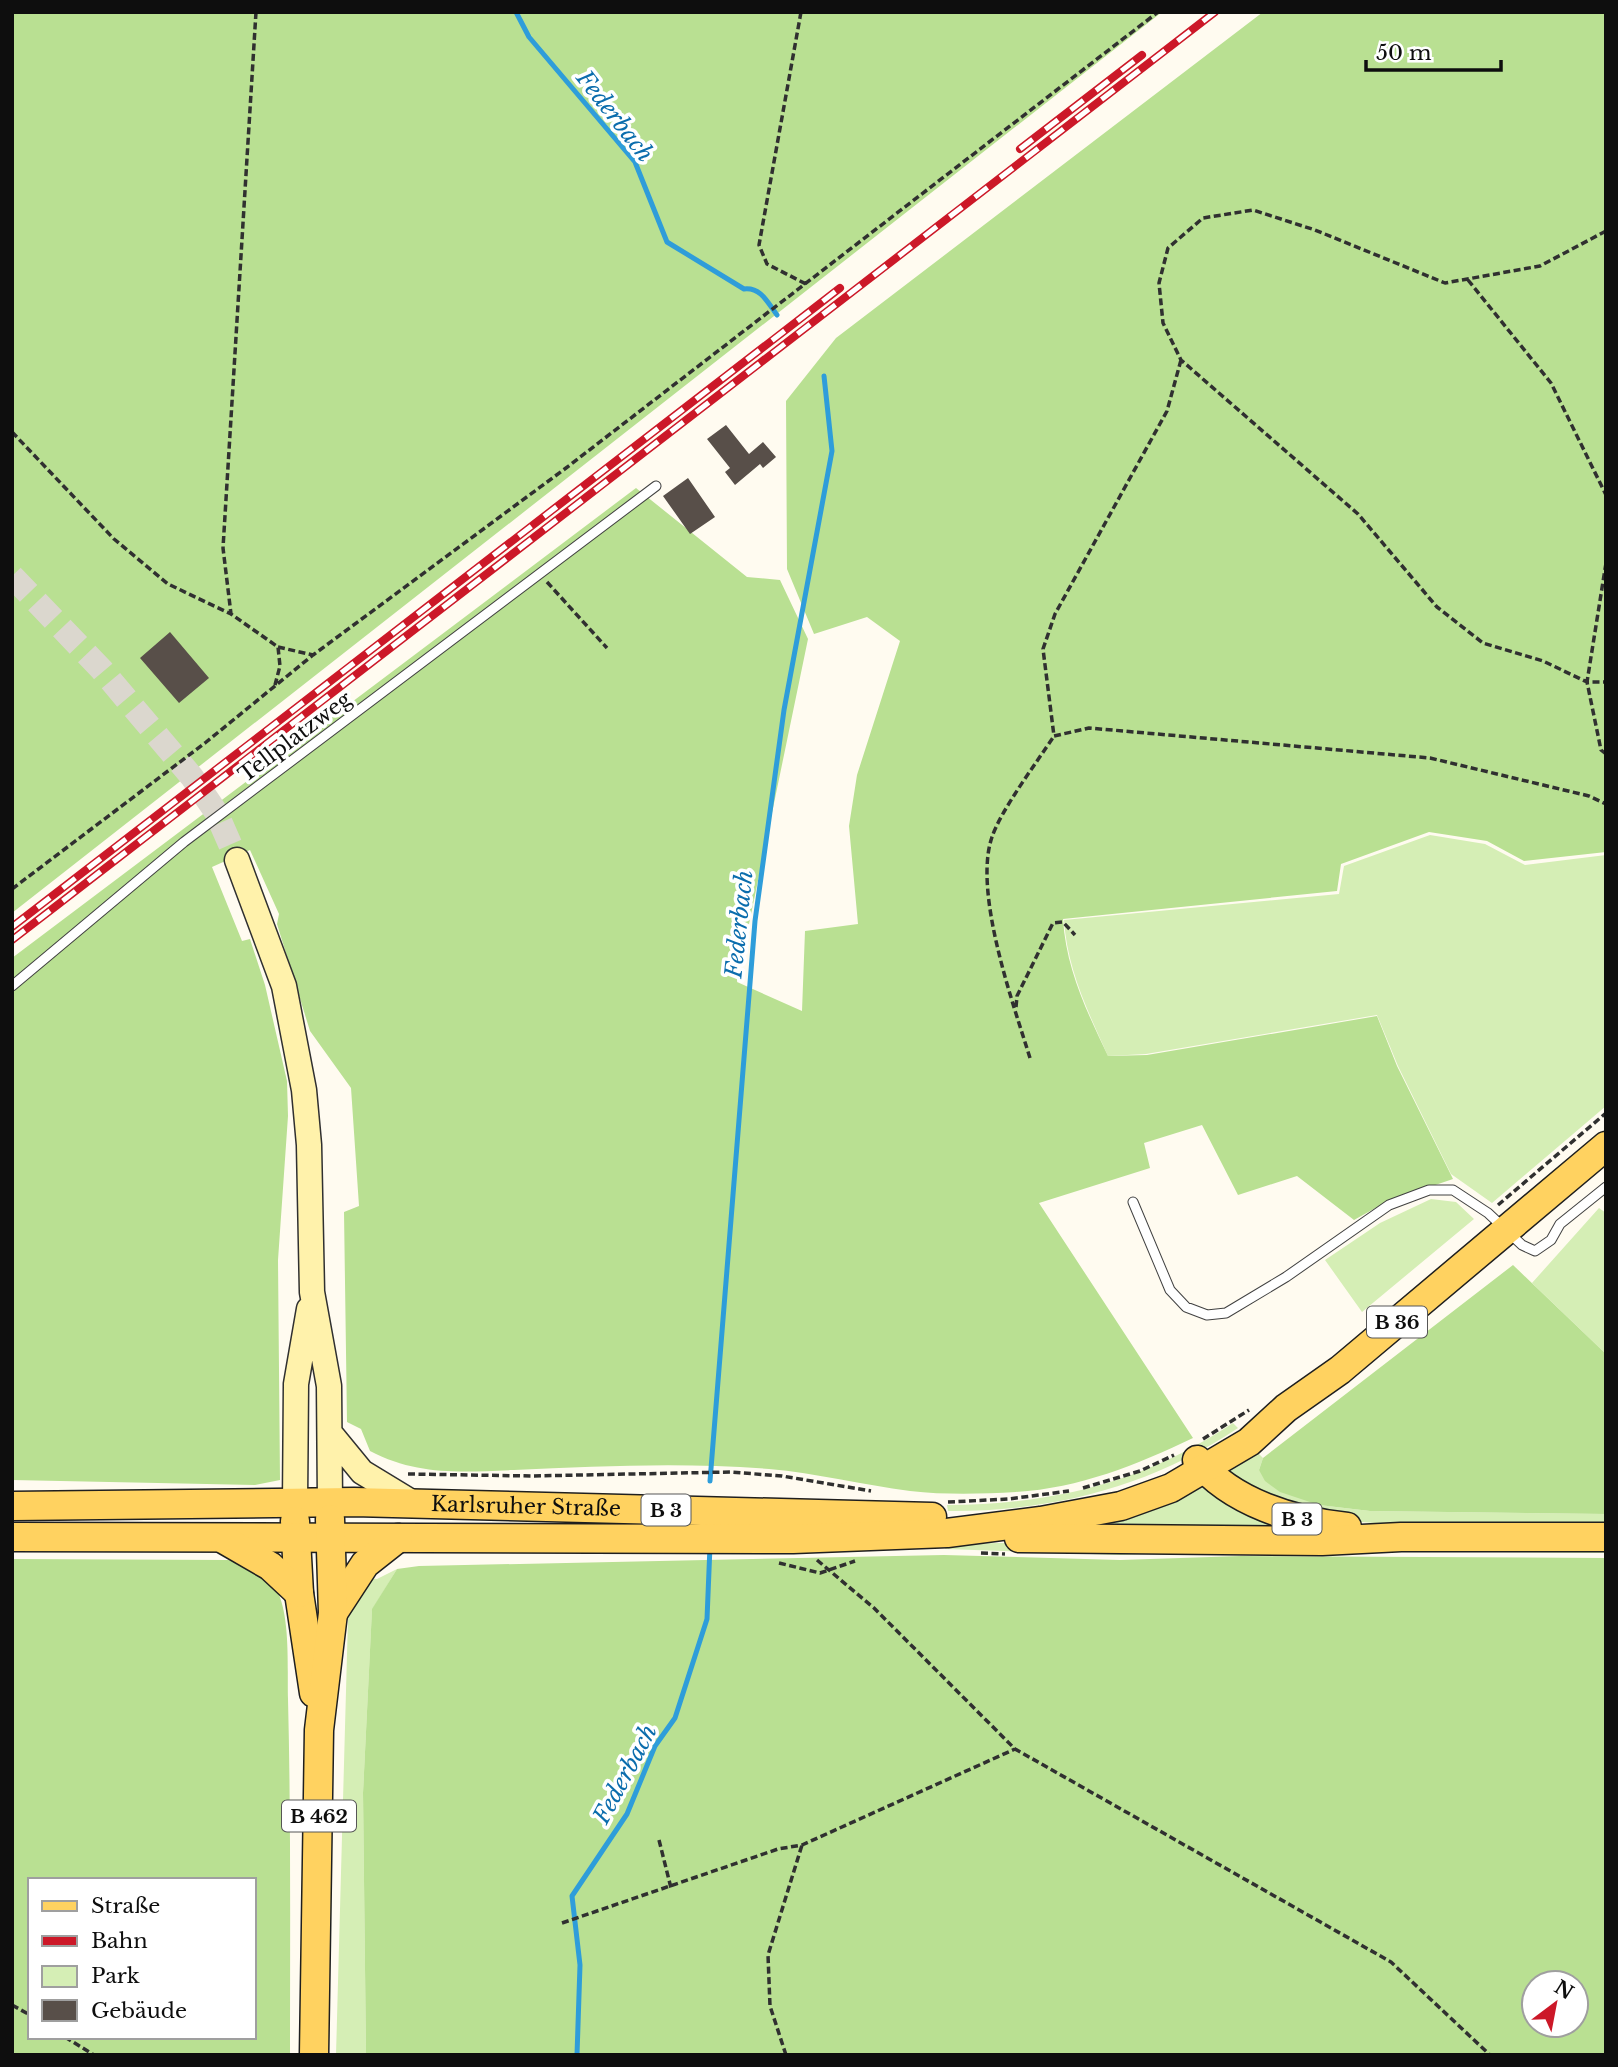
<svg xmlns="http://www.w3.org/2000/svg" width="1618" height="2067" viewBox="0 0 1618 2067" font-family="'Libre Baskerville',serif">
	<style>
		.green { fill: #d5eeb5 }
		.forest { fill: #b9e092; fill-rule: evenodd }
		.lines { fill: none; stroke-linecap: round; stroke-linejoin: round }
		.stream { stroke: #2e9dda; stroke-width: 5 }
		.building { fill: #584f49 }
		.secondary-tunnel { stroke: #dbd7ce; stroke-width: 24; stroke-dasharray: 24 12; stroke-linecap: butt }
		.service-casing { stroke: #414141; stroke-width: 11 }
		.secondary-casing { stroke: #303030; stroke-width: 27 }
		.primary-casing { stroke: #1f1f1f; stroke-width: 31 }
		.path { stroke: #303030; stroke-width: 3.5; stroke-dasharray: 7 3.5; stroke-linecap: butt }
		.service { stroke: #fff; stroke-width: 9 }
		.secondary { stroke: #fff2ab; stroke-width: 24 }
		.primary { stroke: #ffd260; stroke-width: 28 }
		.rail-casing { stroke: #cc1828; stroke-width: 8 }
		.rail { stroke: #fff; stroke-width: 5; stroke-dasharray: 16; stroke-linecap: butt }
		.labels { text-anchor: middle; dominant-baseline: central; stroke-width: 7; stroke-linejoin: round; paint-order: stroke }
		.shield { fill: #fff; stroke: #565656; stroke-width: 2 }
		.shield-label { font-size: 19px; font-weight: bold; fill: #0e0e0e }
		.street-label { font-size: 21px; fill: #0e0e0e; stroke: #fff }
		.water-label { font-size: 23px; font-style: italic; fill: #0b6dad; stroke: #fff }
	</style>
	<rect width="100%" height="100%" fill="#fffbf0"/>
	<path class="green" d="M1430 835 1485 844 1525 865 1606 855V1106L1492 1203 1451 1174 1398 1066 1377 1015 1146 1054 1108 1056C1088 1012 1067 968 1064 920L1339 894 1344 866Z
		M1431 1199 1456 1202 1474 1219 1362 1312 1325 1260 1380 1223Z
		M1599 1208 1606 1213V1354L1532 1283Z
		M1233 1423 1238 1428C1152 1486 1052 1512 948 1511L947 1505C1055 1504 1142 1483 1233 1423Z
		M1255 1450 1263 1458 1259 1470 1319 1505 1370 1511 1606 1514V1526L1401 1525 1321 1519 1299 1513 1228 1473 1229 1469Z
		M1201 1487 1299 1527 1086 1532 1160 1507Z
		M1000 1543 1606 1548V1553L1241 1550 1120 1555 945 1549 946 1544Z
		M397 1569 372 1610 363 1793 366 2055H336L348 1618 351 1601 363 1577 377 1579Z"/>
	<path class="forest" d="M12 12H1162L12 913Z
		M1263 12H1606V852L1524 861 1487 841 1429 832 1341 864 1337 891 1063 919C1066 969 1087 1012 1108 1056L1147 1055 1377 1016 1397 1066 1453 1179 1388 1201 1354 1220 1297 1176 1238 1195 1202 1125 1144 1143 1150 1168 1039 1203 1193 1438C1136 1465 1080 1488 1016 1492 982 1494 945 1495 910 1491 863 1485 816 1473 769 1469 684 1462 600 1466 514 1470 461 1472 418 1476 370 1451L361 1429 347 1422 344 1212 359 1206 351 1088 310 1031 277 924 279 914 250 850 212 867 242 941 250 939 265 985 287 1081 288 1116 278 1260 280 1480 255 1485 12 1480V958L636 488 747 577 780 580 808 639 737 982 802 1011 805 931 858 924 849 826 857 775 900 641 867 617 814 634 787 569 786 401 836 338Z
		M1513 1265 1606 1354V1514L1370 1511 1319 1505 1280 1492 1265 1481 1259 1470 1263 1458Z
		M944 1555 1120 1560 1241 1556 1606 1558V2055H366L363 1793 372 1609 397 1569 419 1566ZM1576 1983V2025H1534V1983Z
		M12 1559 228 1560C246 1563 267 1573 276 1589 291 1614 287 1670 288 1699 291 1818 290 1936 290 2055H12ZM30 1880H254V2037H30Z"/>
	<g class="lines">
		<path class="stream" d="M516 12 529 37 635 162 667 242 744 289C761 287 768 303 777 315
			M710 1481 755 921 784 710 832 451 824 376
			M577 2055 580 1965 572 1896 627 1814 655 1746 675 1718 707 1619 710 1546"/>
	</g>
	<path class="building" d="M726 425 749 454 763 442 776 457 763 468 760 464 735 485 725 472 730 468 707 439Z
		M688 478 715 517 690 534 663 496Z
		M170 632 209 678 179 703 140 658Z"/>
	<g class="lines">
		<path class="secondary-tunnel" d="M12 576 102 670 192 777 216 812 237 860"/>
		<defs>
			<path id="service" d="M12 986 184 842 656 486
				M1133 1202 1170 1290 1186 1307 1207 1315 1226 1313 1286 1277 1389 1205 1429 1190H1453L1488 1213 1522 1245 1535 1251 1551 1240 1560 1224 1606 1187"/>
			<path id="secondary" d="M237 860 284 986 304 1090 309 1145 312 1292 329 1386 330 1503
				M330 1433 362 1472 413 1503
				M295 1503 296 1384 309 1309"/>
			<g id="primary">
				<path d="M1197 1460C1232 1503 1294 1521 1347 1527"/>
				<path id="s1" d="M12 1506 354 1502 932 1517"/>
				<path d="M295 1521 299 1593 314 1693"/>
				<path d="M12 1537 793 1539 947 1533 1041 1521 1121 1506 1171 1488 1249 1442 1286 1408 1340 1370 1606 1146"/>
				<path d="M1019 1538 1322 1541 1401 1537H1606"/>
				<path d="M225 1540 270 1566 299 1593"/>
				<path d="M333 1613 365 1564 398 1538"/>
				<path d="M314 2055 319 1730 333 1613 330 1519"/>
			</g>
		</defs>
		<use href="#service" class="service-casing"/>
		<use href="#secondary" class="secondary-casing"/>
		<use href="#primary" class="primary-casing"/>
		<path class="path" d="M256 12 223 548 231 614 278 647 280 666 275 685
			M801 12 759 245 767 264 806 284
			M1606 231 1540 266 1445 283 1315 230 1253 210 1203 218 1168 248 1159 283 1163 323 1181 360 1358 514 1437 607 1483 643 1543 661 1587 682 1601 750 1606 754
			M1468 280 1551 383 1606 495
			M1181 360 1167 411 1055 614 1043 649 1054 736 1089 728 1430 758 1589 796 1606 804
			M12 432 114 539 168 584 231 614
			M1606 563 1587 682H1606
			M547 582 607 648
			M278 647 313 655
			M12 889 205 743 313 655 566 468 1158 12
			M1016 1007 1017 996 1053 923 1063 922 1075 935
			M1030 1058C1013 1003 973 892 992 837 1001 810 1037 762 1054 736
			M1498 1205 1606 1113
			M1203 1439 1249 1410
			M408 1474 532 1476 730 1472 782 1476 871 1491
			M1083 1488 1140 1471 1174 1455
			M948 1502 1009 1499 1069 1491
			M981 1553 1005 1554
			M817 1560 874 1608 1015 1749 1391 1962 1490 2055
			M779 1563 820 1573 855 1561
			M659 1840 671 1888
			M562 1923 778 1849 802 1845 1015 1749
			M12 2005 30 2015
			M65 2037 94 2055
			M786 2055 770 2006 768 1955 802 1845"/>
		<use href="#service" class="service"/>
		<use href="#secondary" class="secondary"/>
		<use href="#primary" class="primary"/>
		<defs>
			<path id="rail" d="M1020 149 1142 55
				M12 927 840 288
				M12 940 1215 12"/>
		</defs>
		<use href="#rail" class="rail-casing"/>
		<use href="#rail" class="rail"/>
	</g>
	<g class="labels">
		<g class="shield">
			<rect x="1367" y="1306.5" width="60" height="31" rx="5"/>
			<rect x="641.5" y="1494.5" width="49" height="31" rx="5"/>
			<rect x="1272.5" y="1503.5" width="49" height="31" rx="5"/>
			<rect x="282" y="1800.5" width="74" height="31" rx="5"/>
		</g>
		<g class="shield-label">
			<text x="1397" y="1322">B 36</text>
			<text x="666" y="1510">B 3</text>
			<text x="1297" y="1519">B 3</text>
			<text x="319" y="1816">B 462</text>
		</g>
		<g class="street-label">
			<text transform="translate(295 737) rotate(-37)">Tellplatzweg</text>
			<text stroke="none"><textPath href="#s1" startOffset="514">Karlsruher Straße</textPath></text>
		</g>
		<g class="water-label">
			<text transform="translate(615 116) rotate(52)">Federbach</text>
			<text transform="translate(739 924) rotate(-84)">Federbach</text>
			<text transform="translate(625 1774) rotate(-62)">Federbach</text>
		</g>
	</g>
	<rect width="1618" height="2067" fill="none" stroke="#0e0e0e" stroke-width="28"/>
	<rect x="28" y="1878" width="228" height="161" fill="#ffffff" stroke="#9f9f9f" stroke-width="2"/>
	<rect x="42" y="1901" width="35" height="10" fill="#ffd260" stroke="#9f9f9f" stroke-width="2"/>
	<text x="91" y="1913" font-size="21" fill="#0e0e0e">Straße</text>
	<rect x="42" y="1936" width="35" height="10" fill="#cc1828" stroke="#9f9f9f" stroke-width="2"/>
	<text x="91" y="1948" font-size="21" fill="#0e0e0e">Bahn</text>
	<rect x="42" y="1966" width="35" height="21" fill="#d5eeb5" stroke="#9f9f9f" stroke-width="2"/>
	<text x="91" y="1983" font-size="21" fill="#0e0e0e">Park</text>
	<rect x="42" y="2000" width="35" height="21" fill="#584f49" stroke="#9f9f9f" stroke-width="2"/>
	<text x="91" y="2018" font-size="21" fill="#0e0e0e">Gebäude</text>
	<g transform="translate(1555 2004) rotate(32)"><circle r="33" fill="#ffffff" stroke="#9f9f9f" stroke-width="2"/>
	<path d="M0-5L12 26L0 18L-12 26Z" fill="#cc1828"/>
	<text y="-10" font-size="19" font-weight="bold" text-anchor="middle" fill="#0e0e0e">N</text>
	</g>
	<path d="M1366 60v10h135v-10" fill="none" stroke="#0e0e0e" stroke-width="3.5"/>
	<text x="1376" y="60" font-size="21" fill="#0e0e0e" stroke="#ffffff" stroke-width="5" paint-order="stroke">50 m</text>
</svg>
